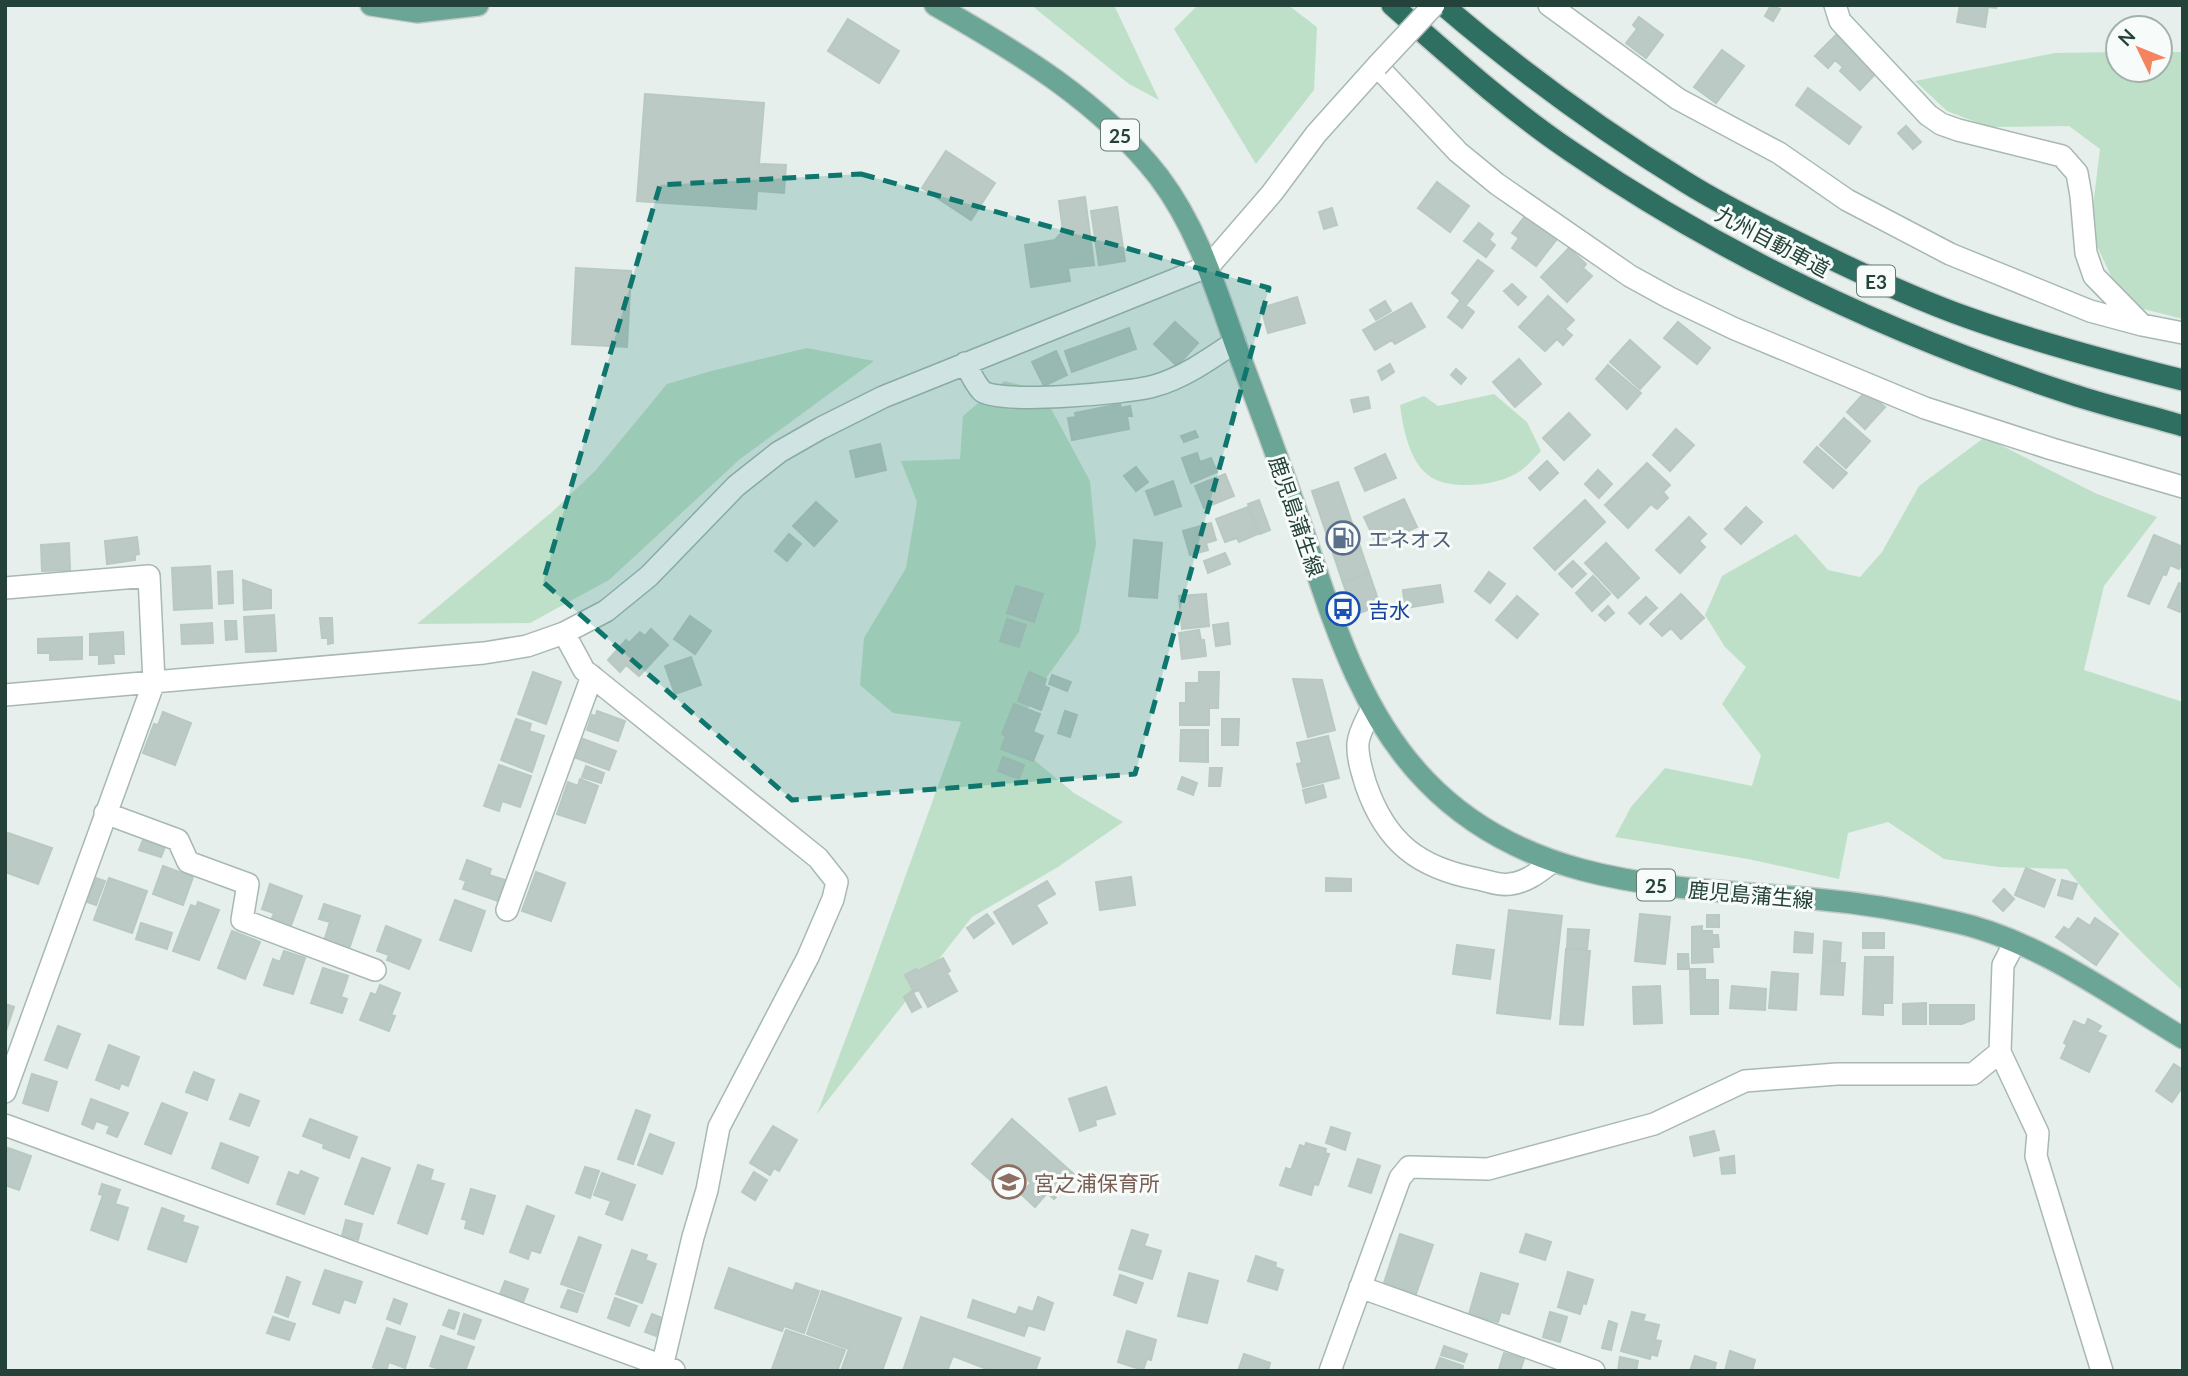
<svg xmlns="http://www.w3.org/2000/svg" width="2188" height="1376" viewBox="0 0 2188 1376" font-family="Lato,'Noto Sans JP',sans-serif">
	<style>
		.green { fill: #bfe0c8 }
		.building { fill: #bbcac4; stroke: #b8c9c2; stroke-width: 2 }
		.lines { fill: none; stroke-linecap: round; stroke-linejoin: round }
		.minor-casing { stroke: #a8b8b2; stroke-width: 24 }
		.major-casing { stroke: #c2cac8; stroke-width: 24 }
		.highway-casing { stroke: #c2cac8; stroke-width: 24 }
		.minor { stroke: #fff; stroke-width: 21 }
		.major { stroke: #6aa596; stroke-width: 21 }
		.highway { stroke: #2f6f62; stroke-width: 21 }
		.minor-bridge-casing { stroke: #a8b8b2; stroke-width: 24; stroke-linecap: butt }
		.minor-bridge { stroke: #fff; stroke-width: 21 }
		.marked { fill: #0f766e; fill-opacity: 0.2; stroke: #0f766e; stroke-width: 5; stroke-dasharray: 14 9; stroke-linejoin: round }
		.labels { text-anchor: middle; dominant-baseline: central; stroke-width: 6; stroke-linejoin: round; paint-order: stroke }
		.shield { fill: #f7fbf9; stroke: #637a73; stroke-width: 2 }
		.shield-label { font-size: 19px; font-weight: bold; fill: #24423a }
		.street-label { font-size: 21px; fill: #24423a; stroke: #f7fbf9 }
		.service-label { font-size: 21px; fill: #4e5e75; stroke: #f7fbf9; text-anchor: start }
		.transit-label { font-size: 21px; fill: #164399; stroke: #f7fbf9; text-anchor: start }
		.education-label { font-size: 21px; fill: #785e54; stroke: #f7fbf9; text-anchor: start }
	</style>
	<rect width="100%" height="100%" fill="#e6efeb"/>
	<path class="green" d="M1031 5H1114L1159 100 1129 84Z
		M1198 5H1288L1317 27 1314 90 1256 164 1174 29Z
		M2118 52V70H2160V52H2183V319L2124 304 2090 231 2100 149 2069 126 1989 127 1947 111 1915 81 2055 53Z
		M807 348 874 361 740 459 609 580 530 623 417 624 552 512 596 470 667 384 711 371Z
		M1004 381 1041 390 1090 481 1096 544 1079 632 1032 698 1016 745 1074 793 1123 822 1058 867 972 917 817 1114 868 980 961 722 893 713 860 685 864 638 906 568 917 502 901 461 960 459 963 416Z
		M1494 394 1527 422 1541 451C1534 458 1526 468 1517 473 1497 486 1447 491 1428 475 1409 460 1403 428 1400 405L1424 396 1438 406Z
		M1985 437 2095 493 2157 517 2104 586 2084 670 2183 702V991C2141 953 2102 914 2067 869L1999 867 1944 859 1888 822 1848 833 1839 879 1748 859 1615 837 1631 807 1665 768 1752 786 1761 755 1722 704 1746 667 1725 647 1705 615 1722 576 1796 534 1828 570 1860 577 1882 552 1919 486Z"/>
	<path class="building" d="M1771 5 1780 9 1773 21 1765 16Z
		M1960 5H1997L1996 8 1988 7 1985 27 1957 22Z
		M1639 17 1663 35 1646 58 1626 43 1637 29 1633 25Z
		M848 19 899 51 879 83 828 51Z
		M1837 34 1877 72 1860 90 1840 71 1843 67 1835 60 1828 68 1815 56Z
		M1722 50 1744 66 1716 103 1694 87Z
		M1808 88 1861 127 1849 144 1796 105Z
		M645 94 764 103 759 164 786 165 784 193 757 191 756 209 637 201Z
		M1906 126 1921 142 1913 149 1898 133Z
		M946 151 995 183 971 220 922 188Z
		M1437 182 1469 206 1450 232 1418 208Z
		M1085 197 1094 265 1068 268 1070 281 1031 287 1025 245 1055 240 1063 231 1059 201Z
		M1117 207 1125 261 1099 265 1091 211Z
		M1332 208 1337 225 1324 229 1319 212Z
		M1526 215 1557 239 1536 266 1512 248 1519 238 1512 233Z
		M1479 223 1493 234 1489 240 1495 245 1486 257 1464 241Z
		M1569 248 1586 264 1583 268 1592 276 1567 302 1541 277Z
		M1478 260 1493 271 1466 305 1452 293Z
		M576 268 631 271 627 347 572 344Z
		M1512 284 1526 297 1518 305 1504 291Z
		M1548 296 1574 320 1565 329 1572 335 1563 345 1557 339 1545 351 1519 327Z
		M1297 297 1305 323 1268 333 1261 308Z
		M1385 301 1391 311 1376 320 1370 310Z
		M1460 301 1474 312 1462 328 1448 317Z
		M1411 303 1425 327 1395 344 1392 340 1375 350 1363 330Z
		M1175 322 1198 343 1177 366 1154 344Z
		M1678 322 1710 348 1697 364 1664 338Z
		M1129 328 1136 349 1072 372 1065 351Z
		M1630 340 1660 367 1640 389 1610 362Z
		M1056 351 1067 375 1044 386 1032 362Z
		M1519 359 1541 384 1515 407 1493 382Z
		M1390 364 1394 372 1382 380 1378 371Z
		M1608 365 1641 393 1627 409 1596 379Z
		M1456 369 1466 378 1461 384 1451 375Z
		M1866 391 1885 407 1865 429 1847 412Z
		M1368 397 1370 408 1354 412 1351 400Z
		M1120 404 1121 408 1130 406 1132 416H1127L1129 429 1072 440 1068 418 1076 417 1075 413Z
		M1569 413 1590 435 1564 460 1543 438Z
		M1844 418 1870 441 1846 468 1820 445Z
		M1676 429 1694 445 1670 471 1653 455Z
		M1195 431 1198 437 1184 442 1181 436Z
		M880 444 886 470 856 477 850 451Z
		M1817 447 1847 473 1833 488 1804 462Z
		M1197 453 1200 462 1211 458 1217 472 1191 483 1182 458Z
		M1385 454 1396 478 1365 491 1355 468Z
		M1547 461 1558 473 1540 490 1529 478Z
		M1647 463 1670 485 1663 492 1668 498 1657 509 1651 504 1628 528 1605 505Z
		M1136 467 1148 482 1136 491 1124 476Z
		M1598 470 1612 484 1599 498 1585 484Z
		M1225 474 1234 496 1204 508 1195 486Z
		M1173 481 1181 506 1155 515 1146 491Z
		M1338 482 1369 573 1343 583 1312 491Z
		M1404 499 1417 527 1406 532 1408 535 1399 539 1397 536 1377 545 1364 517Z
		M1259 500 1270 530 1260 534 1248 504Z
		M1585 500 1605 522 1555 570 1534 548Z
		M816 502 837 521 814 546 793 526Z
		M1248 507 1258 534 1239 542 1237 538 1225 542 1216 519Z
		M1746 507 1762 522 1741 544 1725 529Z
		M1689 517 1706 534 1699 541 1705 547 1680 573 1656 550Z
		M1211 523 1216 540 1206 543 1208 550 1190 555 1183 531Z
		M789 534 801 544 787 561 775 551Z
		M2154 535 2183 547V559L2179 569 2170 565 2166 575 2163 574 2149 604 2128 596Z
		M137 537 139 554 135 555V560L107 564 105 541Z
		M1134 540 1162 543 1157 598 1129 596Z
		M69 543 70 570 42 571 41 545Z
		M1606 543 1639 578 1618 598 1585 563Z
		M1225 553 1230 564 1208 573 1204 561Z
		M1573 561 1586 574 1572 587 1559 574Z
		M210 566 212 608 174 610 172 568Z
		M232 571 233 603 219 604 218 572Z
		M1489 572 1505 584 1490 603 1475 591Z
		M1369 573 1380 605 1355 615 1343 583Z
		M1593 576 1610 594 1592 611 1576 593Z
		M243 580 271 590V608L244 610Z
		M2179 583 2183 585V605L2180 612 2168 607Z
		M1440 585 1443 602 1405 608 1403 590Z
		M1016 586 1043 594 1034 622 1007 613Z
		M1206 594 1209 626 1182 629 1179 596Z
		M1681 594 1704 618 1681 639 1671 628 1662 636 1650 624Z
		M1517 596 1538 614 1517 638 1496 620Z
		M1646 597 1657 608 1640 624 1629 613Z
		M1608 606 1614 613 1605 621 1599 615Z
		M274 615 276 651 246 652 244 617Z
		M690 616 711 631 695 654 674 639Z
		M320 618H332L333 643 328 644V638H322Z
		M1007 619 1026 625 1019 647 1000 641Z
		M225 621H236L237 639 226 640Z
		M212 623 213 643 182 644 181 625Z
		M1228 623 1230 644 1216 646 1213 625Z
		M651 629 668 645 639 676 626 665 620 672 608 660 626 640 629 643 640 632 645 636Z
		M1199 630 1201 640H1204L1206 656 1182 659 1179 633Z
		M123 632 124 654H113L114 663 99 664V655H90V634Z
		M82 637V659L50 660V653H38V639Z
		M691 657 701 685 675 694 665 666Z
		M533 672 561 682 546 724 518 714Z
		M1029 672 1046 679 1044 686 1049 688 1041 710 1018 701Z
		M1199 672H1219L1218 708H1209V725H1180V703H1186V683H1199Z
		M1052 675 1071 682 1067 691 1049 684Z
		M1293 679 1322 680 1335 730 1308 737Z
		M1014 704 1040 714 1033 732 1043 736 1033 761 1001 749 1006 736 1002 734Z
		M597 711 625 721 618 741 587 730 592 715 596 716Z
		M1065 711 1077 715 1070 737 1058 733Z
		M163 712 191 723 175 765 143 753 154 724 158 725Z
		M516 719 531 724 529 731 544 736 532 772 501 760Z
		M1222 719H1239L1238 745H1222Z
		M1181 730H1208V762L1180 761Z
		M1328 736 1339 778 1303 787 1297 764 1302 763 1297 743Z
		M583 739 616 751 609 770 576 758Z
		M1003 757 1024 765 1019 779 998 771Z
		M499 765 531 776 520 807 502 801 499 811 484 806Z
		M586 766 604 773 601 783 582 777Z
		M1210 768H1222L1220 786H1209Z
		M1182 777 1197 783 1193 795 1178 789Z
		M580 779 598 786 585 823 557 814 568 782 578 786Z
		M1323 785 1326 797 1306 803 1303 790Z
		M5 832 52 848 38 884 5 872Z
		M143 840 165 847 161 857 139 850Z
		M467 860 491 869 489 875 505 880 498 901 463 889 466 881 460 879Z
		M163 866 193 877 183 905 153 894Z
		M2026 868 2055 880 2044 907 2015 895Z
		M536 872 565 883 551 921 522 911Z
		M1131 877 1135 905 1100 910 1096 882Z
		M96 878 105 881 96 905 87 902Z
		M109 878 147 891 132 933 94 920Z
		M1326 878 1351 879V891H1326Z
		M2062 880 2077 884 2072 899 2058 895Z
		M1047 881 1055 894 1036 905 1047 923 1013 944 994 912Z
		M270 884 302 896 290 928 271 921 274 913 262 909Z
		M2004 889 2014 899 2003 911 1993 901Z
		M455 900 485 911 471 951 440 940Z
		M198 902 219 910 199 960 173 951 191 905 196 907Z
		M324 904 360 916 349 949 324 941 330 922 319 919Z
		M1509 910 1562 916 1550 1019 1497 1013Z
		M987 914 994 923 974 938 967 928Z
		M1640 914 1670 917 1665 964 1635 961Z
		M1707 915H1719V927H1707Z
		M2078 918 2090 926 2095 918 2118 934 2096 965 2056 937 2064 927 2069 930Z
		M141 923 172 933 167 949 136 939Z
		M386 926 421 940 409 969 387 960 389 955 377 951Z
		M1702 926V931H1712V935H1718L1719 947H1712L1713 962 1692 963V927Z
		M1568 929 1589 930 1587 949 1567 948Z
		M232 931 260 942 245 979 218 968Z
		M1795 932 1813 934 1812 953 1794 952Z
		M1863 933H1884V948H1863Z
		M1824 941 1841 943 1840 961 1823 960Z
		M1457 945 1494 950 1490 979 1453 974Z
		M1566 949 1590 951 1583 1025 1560 1024Z
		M284 951 305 958 293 994 264 985 273 959 280 962Z
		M1678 954H1688L1689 969H1678Z
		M1865 957H1893L1892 1003H1883V1015L1863 1014Z
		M943 958 950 971 947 973 957 991 928 1007 919 990 914 992 905 975 916 969 918 971Z
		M1823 962 1845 963 1843 995 1821 994Z
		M323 968 348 976 341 997 347 999 342 1013 311 1003Z
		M1690 969H1705V980H1718V1014H1691Z
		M1772 972 1798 974 1796 1010 1769 1008Z
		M380 985 400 993 391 1015 395 1016 389 1031 360 1020 371 993 376 995Z
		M1660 986 1662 1023 1634 1024 1633 987Z
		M1732 986 1766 989 1765 1010 1730 1008Z
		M912 991 921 1007 912 1012 904 997Z
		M1926 1003V1024H1903V1004Z
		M5 1004 14 1007 5 1034Z
		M1930 1005H1974V1019L1962 1024H1930Z
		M2088 1019 2101 1026 2097 1032 2106 1036 2089 1072 2061 1058 2067 1045 2064 1043 2074 1021 2085 1026Z
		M58 1026 80 1034 67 1068 45 1060Z
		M109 1045 139 1057 128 1086 121 1083 119 1089 96 1080Z
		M2174 1064 2183 1070V1086L2172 1102 2156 1091Z
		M194 1072 214 1080 207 1100 186 1092Z
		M32 1074 57 1082 48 1111 23 1103Z
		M1106 1087 1115 1114 1095 1120 1096 1125 1080 1131 1069 1099Z
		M240 1094 259 1101 249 1126 230 1119Z
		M91 1099 128 1113 117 1137 107 1133 110 1126 96 1121 93 1129 82 1124Z
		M162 1103 187 1113 171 1154 145 1144Z
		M636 1110 650 1115 633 1164 618 1159Z
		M310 1119 357 1137 349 1158 323 1148 324 1144 303 1136Z
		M1012 1119 1075 1175 1054 1199 1047 1193 1035 1207 1021 1194 1031 1183 1012 1165 995 1184 972 1164Z
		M773 1126 797 1140 779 1171 774 1168 770 1175 750 1163Z
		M1331 1127 1350 1133 1345 1150 1326 1143Z
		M1714 1131 1719 1150 1694 1156 1690 1137Z
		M650 1134 674 1143 662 1174 638 1165Z
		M221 1143 258 1157 248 1183 212 1168Z
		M1306 1143 1326 1149 1325 1153 1329 1154 1318 1185 1314 1184 1311 1195 1280 1185 1286 1168 1291 1170 1300 1145 1305 1147Z
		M8 1148 31 1156 19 1190 5 1185V1155Z
		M1734 1156 1735 1173 1722 1174 1720 1158Z
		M362 1158 390 1168 373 1214 345 1204Z
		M1358 1159 1380 1166 1371 1193 1349 1186Z
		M418 1165 433 1170 430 1180 444 1184 427 1234 398 1223Z
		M585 1167 599 1171 590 1198 576 1193Z
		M301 1171 318 1178 304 1214 277 1204 289 1172 299 1176Z
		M754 1172 767 1180 755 1200 742 1192Z
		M602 1173 635 1185 622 1220 606 1214 611 1201 594 1195Z
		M102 1184 120 1190 115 1204 128 1208 118 1240 91 1230 103 1195 99 1194Z
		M471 1189 495 1196 483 1234 465 1228 467 1220 462 1219Z
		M527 1206 554 1216 540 1253 531 1250 528 1259 510 1252Z
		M162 1208 184 1216 182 1222 198 1227 186 1262 148 1249Z
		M346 1220 362 1224 358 1240 342 1236Z
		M1132 1230 1148 1235 1144 1246 1161 1251 1152 1279 1119 1269Z
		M1400 1234 1433 1245 1416 1294 1384 1283Z
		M1526 1234 1551 1242 1545 1260 1520 1252Z
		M579 1237 601 1245 584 1292 561 1284Z
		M632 1250 647 1255 645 1260 656 1264 642 1303 616 1294Z
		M1256 1256 1276 1263 1275 1267 1283 1270 1277 1290 1248 1281Z
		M729 1268 793 1291 796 1283 819 1291 804 1333 784 1326 782 1331 715 1308Z
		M325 1270 362 1282 355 1303 344 1299 339 1313 313 1304Z
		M1568 1272 1593 1280 1586 1304 1583 1303 1580 1314 1558 1307Z
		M1189 1273 1218 1281 1207 1323 1178 1316Z
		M1481 1273 1518 1284 1509 1314 1501 1312 1498 1322 1469 1314Z
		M1120 1275 1143 1283 1136 1303 1114 1295Z
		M287 1277 300 1282 288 1317 275 1312Z
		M505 1281 528 1289 523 1302 500 1294Z
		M568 1290 583 1295 577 1312 561 1307Z
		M822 1291 901 1318 882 1371H841L849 1349 807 1334Z
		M1038 1297 1053 1303 1044 1330 1028 1325 1024 1336 968 1317 973 1300 1016 1315 1019 1307 1033 1312Z
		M615 1298 637 1306 629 1326 608 1318Z
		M394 1299 407 1304 400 1324 387 1319Z
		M449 1310 459 1313 454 1329 443 1325Z
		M1550 1312 1567 1317 1560 1342 1543 1337Z
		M1632 1312 1645 1315 1643 1321 1659 1325 1655 1340 1661 1341 1657 1356 1651 1354 1650 1359 1621 1351Z
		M464 1314 481 1320 474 1339 458 1334Z
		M652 1314 662 1318 656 1336 645 1332Z
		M273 1317 295 1324 289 1340 267 1333Z
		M921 1317 1040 1358 1035 1371H992L953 1356 947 1371H903Z
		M1609 1321 1617 1324 1611 1350 1602 1348Z
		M387 1328 415 1337 405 1368 389 1362 386 1371 373 1367Z
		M786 1330 845 1350 837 1371 772 1369Z
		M1127 1331 1156 1340 1151 1360 1147 1359 1143 1370 1118 1362Z
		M441 1336 474 1347 465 1371H446L430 1366Z
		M1444 1346 1467 1354 1464 1362 1441 1355Z
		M1730 1351 1755 1360 1752 1371H1725Z
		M1504 1353 1524 1359 1520 1371 1499 1369Z
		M1244 1354 1270 1363 1268 1371H1238Z
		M1695 1356 1716 1363 1714 1371H1690Z
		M1620 1357 1638 1361 1636 1371 1618 1370Z
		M1440 1358 1463 1366 1462 1371H1435Z"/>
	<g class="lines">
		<defs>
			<path id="minor" d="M1549 5 1678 99 1779 153 1847 200 1950 254 2090 311 2142 325
				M1835 5 1840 21 1928 115 1941 124 1958 130 2062 156 2077 173 2081 196 2086 253 2094 276 2142 325 2183 333
				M965 363C970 372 975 384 982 391 997 405 1131 393 1154 386 1183 378 1210 359 1235 342
				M5 588 149 576 154 682 5 1092
				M564 633 584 670 818 858 837 882 833 899 808 957 719 1127 707 1190 693 1237 661 1371
				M5 695 484 653 527 646 564 633 606 611 649 576 736 486 779 452 821 428 883 397 1209 266 1272 193 1316 134 1377 66 1458 152 1497 184 1630 276 1670 298 1735 329 1925 408 2052 449 2183 487
				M1372 708C1367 719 1359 732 1358 743 1357 757 1362 772 1366 785 1386 843 1419 868 1478 879 1488 881 1500 886 1510 884 1527 882 1539 872 1552 862
				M105 813 178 840 188 862 248 884 242 920 375 970
				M507 910 592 676
				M2000 1052 2038 1133 2036 1156 2102 1371
				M5 1125 674 1370
				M1360 1287 1594 1371
				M1330 1371 1400 1178 1409 1167 1488 1169 1654 1124 1745 1081 1837 1074H1973L2000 1052 2003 965 2015 942"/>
			<path id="major" d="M371 5 417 12 478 5
				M935 5C1016 51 1101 102 1159 177 1199 230 1217 293 1239 354 1263 418 1287 481 1308 546 1336 630 1363 716 1426 781 1531 890 1676 886 1815 899 1862 903 1909 911 1955 922 2037 940 2111 995 2183 1038"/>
			<path id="highway" d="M1392 5C1450 56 1508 109 1572 152 1725 257 1895 336 2071 394 2107 406 2146 415 2183 426
				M1443 5C1520 71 1601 130 1687 183 1727 208 1771 229 1813 250 1864 275 1915 299 1969 318 2039 343 2111 362 2183 380"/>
		</defs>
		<use href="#minor" class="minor-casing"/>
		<use href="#major" class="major-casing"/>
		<use href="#highway" class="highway-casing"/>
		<use href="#minor" class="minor"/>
		<use href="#major" class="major"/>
		<use href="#highway" class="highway"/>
		<defs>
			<path id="minor-bridge" d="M1377 66 1434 5"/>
		</defs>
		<use href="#minor-bridge" class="minor-bridge-casing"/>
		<use href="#minor-bridge" class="minor-bridge"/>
	</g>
	<path class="marked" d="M861 174 1269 288 1135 774 792 800 543 582 660 185Z"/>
	<defs>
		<symbol id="fuel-ring" viewBox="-11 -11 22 22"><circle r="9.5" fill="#f7fbf9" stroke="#5c6f8a" stroke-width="1.5"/><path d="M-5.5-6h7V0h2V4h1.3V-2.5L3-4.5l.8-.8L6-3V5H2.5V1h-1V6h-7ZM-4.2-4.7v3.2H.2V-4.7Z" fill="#5c6f8a"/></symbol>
		<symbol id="bus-ring" viewBox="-11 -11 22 22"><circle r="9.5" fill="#f7fbf9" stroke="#1a4fb4" stroke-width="1.5"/><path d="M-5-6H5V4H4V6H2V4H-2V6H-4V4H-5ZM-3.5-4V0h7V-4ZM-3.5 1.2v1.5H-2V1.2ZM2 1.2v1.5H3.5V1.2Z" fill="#1a4fb4"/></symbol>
		<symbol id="school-ring" viewBox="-11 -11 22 22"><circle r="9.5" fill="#f7fbf9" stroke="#8d6e63" stroke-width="1.5"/><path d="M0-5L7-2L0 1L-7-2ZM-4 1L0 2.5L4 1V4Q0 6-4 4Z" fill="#8d6e63"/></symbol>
	</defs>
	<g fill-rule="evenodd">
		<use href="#fuel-ring" x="1324" y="519" width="38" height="38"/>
		<use href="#bus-ring" x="1324" y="590" width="38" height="38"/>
		<use href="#school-ring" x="990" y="1163" width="38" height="38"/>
	</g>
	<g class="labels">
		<g class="shield">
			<rect x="1101" y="119.5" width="38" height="31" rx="5"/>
			<rect x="1857" y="265.5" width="38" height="31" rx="5"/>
			<rect x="1637" y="869.5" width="38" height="31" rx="5"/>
		</g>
		<g class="shield-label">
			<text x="1120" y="135">25</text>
			<text x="1876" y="281">E3</text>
			<text x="1656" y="885">25</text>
		</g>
		<g class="street-label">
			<text transform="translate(1773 241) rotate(28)">九州自動車道</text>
			<text transform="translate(1297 516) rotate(71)">鹿児島蒲生線</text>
			<text transform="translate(1751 894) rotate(5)">鹿児島蒲生線</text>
		</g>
		<g class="service-label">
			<text x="1368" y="538">エネオス</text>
		</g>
		<g class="transit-label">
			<text x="1368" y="609">吉水</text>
		</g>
		<g class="education-label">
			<text x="1034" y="1182">宮之浦保育所</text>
		</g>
	</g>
	<rect width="2188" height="1376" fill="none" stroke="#24423a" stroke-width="14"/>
	<g transform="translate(2139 49) rotate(313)"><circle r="33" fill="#f7fbf9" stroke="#a3b1ad" stroke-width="2"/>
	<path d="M0-5L12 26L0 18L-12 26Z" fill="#f4845f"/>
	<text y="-10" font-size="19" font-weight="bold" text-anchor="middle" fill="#24423a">N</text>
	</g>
</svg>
